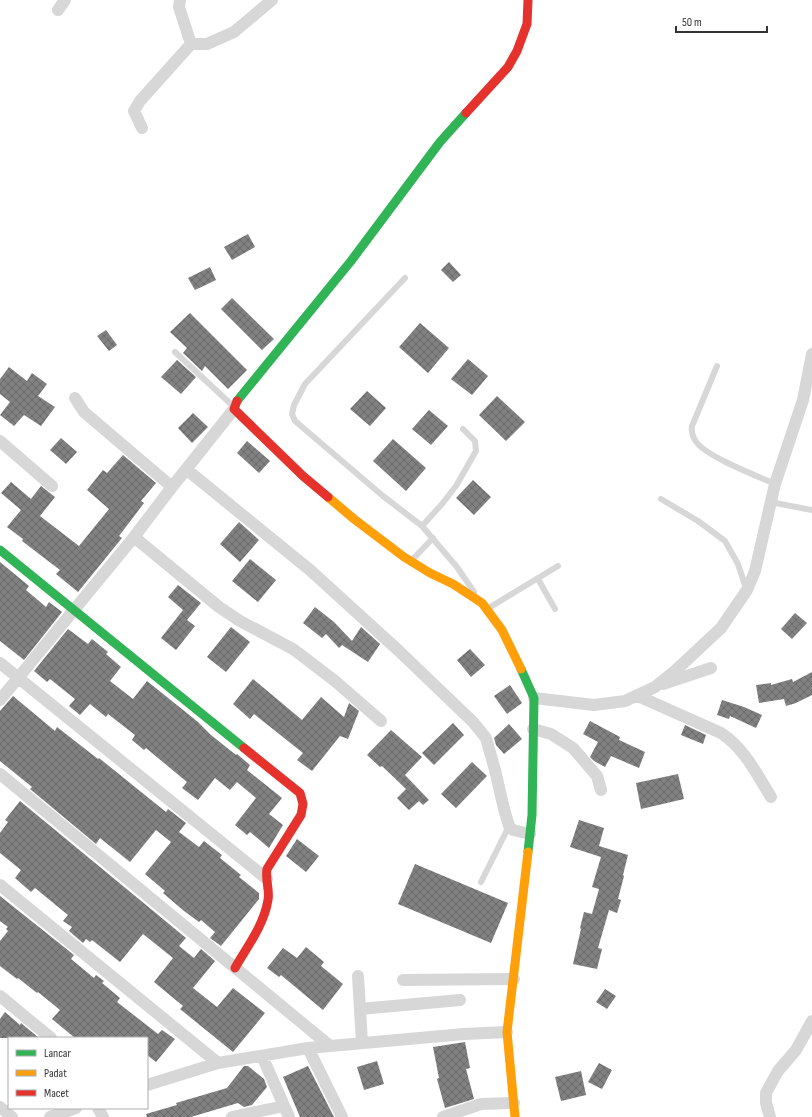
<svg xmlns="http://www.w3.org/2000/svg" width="812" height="1117" viewBox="0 0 812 1117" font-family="'Sofia Sans Condensed',sans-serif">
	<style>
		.building { fill: url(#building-cross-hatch) }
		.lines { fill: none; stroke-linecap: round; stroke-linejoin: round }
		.lane { stroke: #d7d7d7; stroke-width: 6 }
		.street { stroke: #d7d7d7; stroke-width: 12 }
		.fast { stroke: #30b455; stroke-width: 9 }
		.slow { stroke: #ff9f0a; stroke-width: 9 }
		.jam { stroke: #e5322d; stroke-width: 9 }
	</style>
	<defs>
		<pattern id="building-cross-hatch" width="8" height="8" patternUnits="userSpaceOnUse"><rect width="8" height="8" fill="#818181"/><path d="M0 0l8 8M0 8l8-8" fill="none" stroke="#6a6a6a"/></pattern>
	</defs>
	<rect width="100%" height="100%" fill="#fff"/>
	<path class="building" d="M248 234 255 247 232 260 224 247Z
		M449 262 461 275 453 282 441 270Z
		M210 267 216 280 195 290 188 278Z
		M232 298 274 339 262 350 221 309Z
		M190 313 247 370 228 389 205 366 202 371 183 353 187 348 170 332Z
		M420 323 449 348 428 373 399 347Z
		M106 330 117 345 109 351 97 336Z
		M468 359 488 376 472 395 451 379Z
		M177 360 196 377 181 394 161 377Z
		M9 367 27 381 32 373 47 384 38 396 55 407 41 426 24 415 14 426 0 415 10 402 0 394V379Z
		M367 391 386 408 370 426 350 409Z
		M497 396 525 422 506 441 479 415Z
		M429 410 448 426 431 445 412 429Z
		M193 413 208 427 192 443 178 428Z
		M61 438 77 452 66 464 50 450Z
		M393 439 426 468 406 491 373 461Z
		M247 441 270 461 259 473 237 453Z
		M123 455 156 483 141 501 144 503 119 536 122 538 78 592 56 574 60 570 22 541 23 539 7 527 21 510 1 493 11 482 31 499 41 486 55 497 40 516 79 546 109 509 87 490 103 470 107 473Z
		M473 480 491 497 474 515 456 498Z
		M239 522 259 540 240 562 220 544Z
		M250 559 276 580 258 602 232 581Z
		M0 562 29 586 26 590 46 607 49 602 62 612 24 660 0 641Z
		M178 585 201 603 187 620 195 626 176 650 161 638 183 610 168 597Z
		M315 607 334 622 352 641 361 627 380 644 368 662 342 645 339 648 326 634 322 638 303 623Z
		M795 613 807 623 792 639 781 629Z
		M231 627 250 642 226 672 207 657Z
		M68 629 88 644 92 639 108 652 106 654 121 667 110 681 133 699 147 681 198 722 211 735 236 755 237 754 250 765 247 770 282 798 269 814 283 825 269 848 250 832 247 835 235 825 256 798 237 782 230 790 215 778 198 800 182 788 187 782 146 748 144 750 132 740 135 735 108 714 106 717 90 704 80 715 69 706 75 699 50 679 47 682 34 671Z
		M470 649 485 665 471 677 457 660Z
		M812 672V695L796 703 786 706 784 699 759 703 756 685 771 683V685L792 679 793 682Z
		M253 679 302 720 321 697 344 717 349 703 359 711 348 739 340 736 312 771 297 760 303 753 254 714 250 719 233 704Z
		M510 685 522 703 507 714 494 696Z
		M13 696 55 731 57 727 98 759 99 758 166 812 168 809 186 823 179 832 199 847 204 841 222 855 220 858 241 875 239 877 259 893V899L221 946 210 938 215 932 201 920 199 922 184 911 163 893 165 891 145 874 171 842 156 830 130 862 100 838 96 844 30 789 32 787 0 761V711Z
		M722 700 744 707 762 715 756 728 730 716 729 719 717 715Z
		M590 721 620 737 619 740 645 752 639 768 611 756 605 767 594 761 590 757 598 742 583 734Z
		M453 723 464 735 434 765 422 753Z
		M509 724 522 739 504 754 496 745 494 738Z
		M685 725 706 735 703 744 681 735Z
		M391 730 422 757 405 775 429 800 423 805 419 801 409 810 397 798 406 789 382 766 380 767 367 755Z
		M472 762 487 776 456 808 441 794Z
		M678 774 684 799 641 809 636 783Z
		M20 801 186 938 179 946 194 958 201 949 215 961 193 988 217 1007 233 988 265 1013 233 1052 180 1009 183 1006 154 982 173 958 143 934 120 962 92 940 90 942 86 939 83 943 69 931 72 927 63 921 68 915 35 888 31 892 15 878 21 870 0 853V833L8 822 5 820Z
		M579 820 604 828 599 846 628 855 623 875 624 876 618 899 621 900 617 913 609 910 598 948 602 949 597 969 573 964 581 929 580 928 584 912 592 914 599 889 592 887 601 857 570 847Z
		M297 839 319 856 306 872 286 856Z
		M415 864 508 903 491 943 398 904Z
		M0 896 74 955 71 959 94 978 96 975 104 981 102 983 120 998 117 1002 158 1034 162 1030 175 1039 156 1062 147 1055V1038H75L52 1019 60 1010 38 992 37 993 18 978 17 979 0 966V941L8 931 6 929 8 927 0 921Z
		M306 947 324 962 321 966 343 984 323 1010 281 975 279 977 267 968 283 948 297 958Z
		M605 989 616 996 607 1009 596 1002Z
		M5 1012 20 1025 21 1023 39 1038H0V1019Z
		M465 1042 470 1068 466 1069 474 1099 445 1108 437 1079 439 1078 433 1047Z
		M377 1061 384 1084 364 1090 357 1067Z
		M599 1063 612 1070 602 1089 588 1082Z
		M244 1066H248L264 1079 267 1087 252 1105 244 1107 238 1103 191 1117H147L146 1114 177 1105 176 1103 227 1088Z
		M308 1066 334 1117H300L283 1077Z
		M581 1071 586 1095 561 1101 555 1077Z"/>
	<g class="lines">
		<path class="lane" d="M405 278 305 384 294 405 292 414 295 421 383 496 422 526 457 567 474 592
			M175 352 233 406
			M717 366 692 426C691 432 693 438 697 443 708 457 757 476 775 484
			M661 499 698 521 725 541 738 564 746 588
			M770 502 812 510
			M422 526 442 504 456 486 476 451 475 441 463 429
			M412 560 433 538
			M538 579 555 609
			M487 609 558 566
			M481 882 509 826"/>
		<path class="street" d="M180 0 179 7 191 44H207L234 32 272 0
			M58 10 65 0
			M142 128 134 111 140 101 191 44
			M75 398 84 412 172 487
			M0 441 52 486
			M186 469 310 570 399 651 473 722 486 738 495 770 504 809 509 826 513 830 530 834
			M134 537 219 607 240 621 293 649 335 681 381 721
			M0 663 267 879
			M663 684 711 668
			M638 696 721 733C745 749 756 773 771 797
			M534 698 594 705 625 701 655 687 675 671 721 628 747 590 755 571 775 484 803 400 812 354
			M0 700 134 537 172 487 234 409
			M533 729 551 734 573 748 597 776 601 790
			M0 774 330 1046
			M0 885 218 1063
			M358 976 362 1043
			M403 980 514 979
			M0 996 51 1038
			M360 1009 460 1000
			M308 1048 342 1117
			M262 1056 289 1117
			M147 1085 218 1063 308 1048 464 1034 507 1032
			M0 1107 12 1117
			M98 1108 103 1117
			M50 1117 76 1108
			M232 1117 284 1106
			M443 1117 481 1104 514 1103
			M770 1117 766 1103V1093L778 1071 796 1050 812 1021"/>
		<path class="fast" d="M237 401 351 261 440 142 466 113
			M0 550 244 748
			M521 669 534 698 532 815 528 852"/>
		<path class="slow" d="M328 497 354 519 404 557 430 573 453 584 482 603 502 630 521 669
			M515 1117 507 1032 528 852"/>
		<path class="jam" d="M466 113 508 67 517 51 527 24 528 0
			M237 401 234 409 303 476 328 497
			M235 968C247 947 264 925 268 900 270 890 265 880 267 869L301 815 303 804 300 793 244 748"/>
	</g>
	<rect x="8" y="1037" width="140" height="72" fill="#ffffff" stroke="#adadad"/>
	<rect x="16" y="1050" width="20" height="6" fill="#30b455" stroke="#adadad"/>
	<text x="44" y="1057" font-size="12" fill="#333333">Lancar</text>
	<rect x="16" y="1070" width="20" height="6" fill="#ff9f0a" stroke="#adadad"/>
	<text x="44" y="1077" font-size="12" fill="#333333">Padat</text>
	<rect x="16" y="1090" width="20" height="6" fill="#e5322d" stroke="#adadad"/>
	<text x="44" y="1097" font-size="12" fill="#333333">Macet</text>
	<path d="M676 26v6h91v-6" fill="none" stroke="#333333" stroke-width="2"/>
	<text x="682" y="26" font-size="12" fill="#333333" stroke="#ffffff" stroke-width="3" paint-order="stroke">50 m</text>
</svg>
